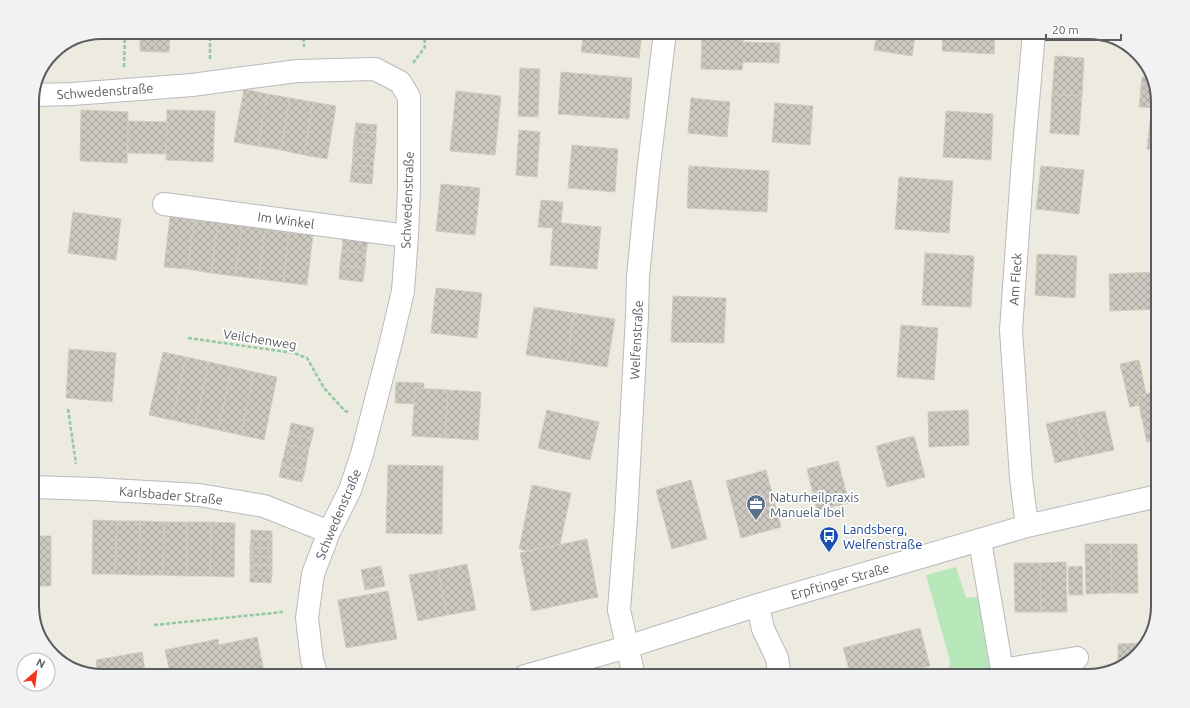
<svg xmlns="http://www.w3.org/2000/svg" width="1190" height="708" viewBox="0 0 1190 708" font-family="Ubuntu,sans-serif">
	<style>
		.grass { fill: #b8e7ba }
		.building { fill: url(#building-cross-hatch); stroke: #d1ccbd }
		.lines { fill: none; stroke-linecap: round; stroke-linejoin: round }
		.minor-casing { stroke: #b7babf; stroke-width: 24 }
		.path { stroke: #92c8a2; stroke-width: 2.5; stroke-dasharray: 4 2; stroke-linecap: butt }
		.minor { stroke: #fff; stroke-width: 22 }
		.labels { text-anchor: middle; dominant-baseline: central; stroke-width: 3.5; stroke-linejoin: round; paint-order: stroke }
		.street-label { font-size: 13px; fill: #585c61; stroke: #fff }
		.service-label { font-size: 13px; fill: #4e5e75; stroke: #fff; text-anchor: start }
		.transit-label { font-size: 13px; fill: #164399; stroke: #fff; text-anchor: start }
		.rim { fill: none; stroke: #585c61; stroke-width: 2 }
	</style>
	<defs>
		<pattern id="building-cross-hatch" width="8" height="8" patternUnits="userSpaceOnUse"><rect width="8" height="8" fill="#ccc8c0"/><path d="M0 0l8 8M0 8l8-8" fill="none" stroke="#a8a69f"/></pattern>
	</defs>
	<rect width="100%" height="100%" fill="#edeadf"/>
	<path class="grass" d="M956 567 966 598 985 596 997 676H948L950 661 926 575Z"/>
	<path class="building" d="M140 32H156L155 52 140 51Z
		M156 32H170L169 52H155Z
		M584 32H642L639 58 581 52Z
		M702 32H743V42L780 43 779 63 743 62 742 70 701 69Z
		M776 32H806L805 40 775 36Z
		M866 32H898V33L915 36 912 56 874 50 877 33Z
		M943 32H995L994 54 942 51Z
		M1055 56 1084 58 1082 96 1052 94Z
		M520 68 540 69 538 117 518 116Z
		M561 72 632 78 629 119 558 114Z
		M1142 77 1152 78 1158 98V108L1139 107Z
		M244 89 267 94 258 146 234 142Z
		M456 91 501 96 495 155 450 151Z
		M267 94 290 98 281 150 258 146Z
		M1052 94 1082 96 1079 135 1050 133Z
		M290 98 313 102 304 155 281 150Z
		M691 98 730 102 727 137 688 133Z
		M313 102 336 106 327 159 304 155Z
		M775 103 813 106 810 145 772 142Z
		M81 110 128 112 127 163 80 161Z
		M167 110 215 111 213 162 166 160Z
		M946 111 993 114 991 160 943 157Z
		M128 121 167 122 166 154 128 153Z
		M1150 121 1158 122V150L1147 149Z
		M356 123 377 125 376 133 355 131Z
		M519 130 540 132 537 177 516 175Z
		M355 131 376 133V142L354 140Z
		M354 140 376 142 375 150 353 148Z
		M572 145 618 149 615 192 568 188Z
		M353 148 375 150 374 159 353 157Z
		M353 157 374 159 373 167 352 165Z
		M352 165 373 167V175L351 173Z
		M689 166 769 171 767 212 687 208Z
		M1041 166 1084 170 1079 214 1036 209Z
		M351 173 373 175 372 184 350 182Z
		M899 177 953 181 949 233 895 229Z
		M441 184 480 188 475 235 436 231Z
		M541 200 563 202 561 223 601 227 597 269 550 265 553 228 538 227Z
		M73 212 121 219 116 260 68 253Z
		M170 217 194 220 188 269 164 267Z
		M194 220 218 223 211 273 188 269Z
		M218 223 242 226 235 276 211 273Z
		M242 226 265 229 259 279 235 276Z
		M265 229 289 233 283 282 259 279Z
		M289 233 313 235 307 285 283 282Z
		M343 236 368 239 366 253 342 250Z
		M342 250 366 253 365 268 340 265Z
		M925 253 974 256 971 307 922 305Z
		M1037 254 1077 256 1075 298 1035 295Z
		M340 265 365 268 363 282 339 279Z
		M1158 272V309L1110 311 1109 274Z
		M436 288 482 293 477 338 431 333Z
		M673 296 726 298 724 343 671 342Z
		M534 307 574 313 567 361 526 355Z
		M574 313 615 319 607 367 567 361Z
		M901 325 938 328 934 380 897 377Z
		M69 349 116 353 112 402 66 398Z
		M163 352 186 357 172 420 149 415Z
		M186 357 209 362 195 425 172 420Z
		M1139 360 1146 394 1137 396 1139 405 1130 407 1120 364Z
		M209 362 232 367 218 430 195 425Z
		M232 367 254 372 241 435 218 430Z
		M254 372 277 377 264 440 241 435Z
		M32 380H36L32 423Z
		M396 382 424 383V389L415 388 414 404 395 403Z
		M415 388 448 390 445 438 412 436Z
		M448 390 481 392 478 440 445 438Z
		M1158 391V439L1147 442 1137 396Z
		M547 410 599 422 590 460 538 448Z
		M968 410 969 445 929 447 928 412Z
		M1105 411 1114 450 1085 456 1076 417Z
		M1076 417 1085 456 1055 463 1046 424Z
		M291 423 314 428 312 438 289 434Z
		M289 434 312 438 309 449 286 445Z
		M914 436 925 477 887 487 876 446Z
		M286 445 309 449 307 460 284 455Z
		M284 455 307 460 305 471 281 466Z
		M838 461 849 503 817 510 807 469Z
		M388 465 443 466 442 534 386 533Z
		M281 466 305 471 302 482 279 477Z
		M766 470 781 527 741 538 726 481Z
		M691 480 707 539 672 549 656 490Z
		M532 485 571 493 560 544 527 551 519 549Z
		M93 520 117 521 115 574H92Z
		M117 521H140L139 575 115 574Z
		M140 521 164 522 163 575H139Z
		M164 522H187V576L163 575Z
		M187 522H211L210 576H187Z
		M211 522 235 523 234 577 210 576Z
		M251 530 272 531V539H251Z
		M32 536H51V586H32Z
		M251 539H272V548H250Z
		M587 539 598 597 532 611 520 553Z
		M1085 544H1111L1112 593 1086 594Z
		M1111 544H1137L1138 593H1112Z
		M250 548H272V557L250 556Z
		M250 556 272 557V565H250Z
		M1066 562 1067 612H1041L1040 563Z
		M1014 563H1040L1041 612H1015Z
		M467 564 476 610 447 615 438 570Z
		M250 565H272V574L250 573Z
		M381 566 383 576 363 580 361 570Z
		M1082 566 1083 595H1069L1068 567Z
		M438 570 447 615 418 621 409 575Z
		M250 573 272 574 271 583 250 582Z
		M383 576 385 586 365 590 363 580Z
		M388 591 397 639 346 648 338 600Z
		M920 628 930 666 889 676H851L843 648Z
		M257 637 265 676H171L165 650 218 639 219 645Z
		M1143 643V646L1125 665 1118 666V644Z
		M142 652 146 676H102L98 675 96 660Z
		M1125 665 1123 667 1108 671V666Z"/>
	<g class="lines">
		<defs>
			<path id="minor" d="M33 95 73 94 192 85 297 71 375 69 400 82 409 97V189L407 236 403 291 390 346 362 454 350 490 329 532 313 574 307 618 312 660 317 676
				M164 204 407 236
				M32 487 94 489 199 495 264 506 329 532
				M1027 526 1021 478 1011 330 1023 159 1034 32
				M980 541 1002 670 1077 658
				M758 605 763 629 777 658 780 676
				M525 676 627 647 758 605 1027 526 1158 496
				M634 676 619 610 626 518 637 316 638 277 648 173 665 32"/>
		</defs>
		<use href="#minor" class="minor-casing"/>
		<path class="path" d="M303 32 304 47
			M210 59V32
			M413 63 425 47 424 32
			M124 67 125 32
			M188 338 294 353 307 358 324 388 345 411 349 412
			M68 409 76 464
			M154 625 283 612"/>
		<use href="#minor" class="minor"/>
	</g>
	<defs>
		<symbol id="office-pin" viewBox="-11 -11 22 30"><path d="M0 17L-7.5 6A9.5 9.5 0 1 1 7.5 6Z" fill="#5c6f8a" stroke="#fff"/><path d="M-6-3h4V-5.5h4V-3h4V5H-6ZM-1-4.5V-3h2v-1.5ZM-6 0V1H6V0Z" fill="#fff"/></symbol>
		<symbol id="bus-pin" viewBox="-11 -11 22 30"><path d="M0 17L-7.5 6A9.5 9.5 0 1 1 7.5 6Z" fill="#1a4fb4" stroke="#fff"/><path d="M-5-6H5V4H4V6H2V4H-2V6H-4V4H-5ZM-3.5-4V0h7V-4ZM-3.5 1.2v1.5H-2V1.2ZM2 1.2v1.5H3.5V1.2Z" fill="#fff"/></symbol>
	</defs>
	<g fill-rule="evenodd">
		<use href="#office-pin" x="745" y="493" width="22" height="30"/>
		<use href="#bus-pin" x="818" y="525" width="22" height="30"/>
	</g>
	<g class="labels">
		<g class="street-label">
			<text transform="translate(105 91) rotate(-4)">Schwedenstraße</text>
			<text transform="translate(407 200) rotate(-88)">Schwedenstraße</text>
			<text transform="translate(286 220) rotate(8)">Im Winkel</text>
			<text transform="translate(1015 279) rotate(-86)">Am Fleck</text>
			<text transform="translate(260 339) rotate(9)">Veilchenweg</text>
			<text transform="translate(636 340) rotate(-87)">Welfenstraße</text>
			<text transform="translate(171 495) rotate(5)">Karlsbader Straße</text>
			<text transform="translate(338 514) rotate(-67)">Schwedenstraße</text>
			<text transform="translate(840 581) rotate(-16)">Erpftinger Straße</text>
		</g>
		<g class="service-label">
			<text x="770" y="497">Naturheilpraxis<tspan x="770" dy="15">Manuela Ibel</tspan></text>
		</g>
		<g class="transit-label">
			<text x="843" y="529">Landsberg,<tspan x="843" dy="15">Welfenstraße</tspan></text>
		</g>
	</g>
	<path d="M0 0H1190V708H0ZM102 39H1088A63 63 0 0 1 1151 102V606A63 63 0 0 1 1088 669H102A63 63 0 0 1 39 606V102A63 63 0 0 1 102 39Z" fill="#f2f2f2" fill-rule="evenodd"/>
	<path class="rim" d="M102 39H1088A63 63 0 0 1 1151 102V606A63 63 0 0 1 1088 669H102A63 63 0 0 1 39 606V102A63 63 0 0 1 102 39Z"/>
	<g transform="translate(36 672) rotate(28)"><circle r="19" fill="#ffffff" stroke="#bcbec0"/>
	<path d="M0-3L7 15L0 10L-7 15Z" fill="#f5341c"/>
	<text y="-6" font-size="11" font-weight="bold" text-anchor="middle" fill="#585c61">N</text>
	</g>
	<path d="M1046 34v6h75v-6" fill="none" stroke="#585c61" stroke-width="2"/>
	<text x="1052" y="34" font-size="12" fill="#585c61" stroke="#ffffff" stroke-width="3" paint-order="stroke">20 m</text>
</svg>
